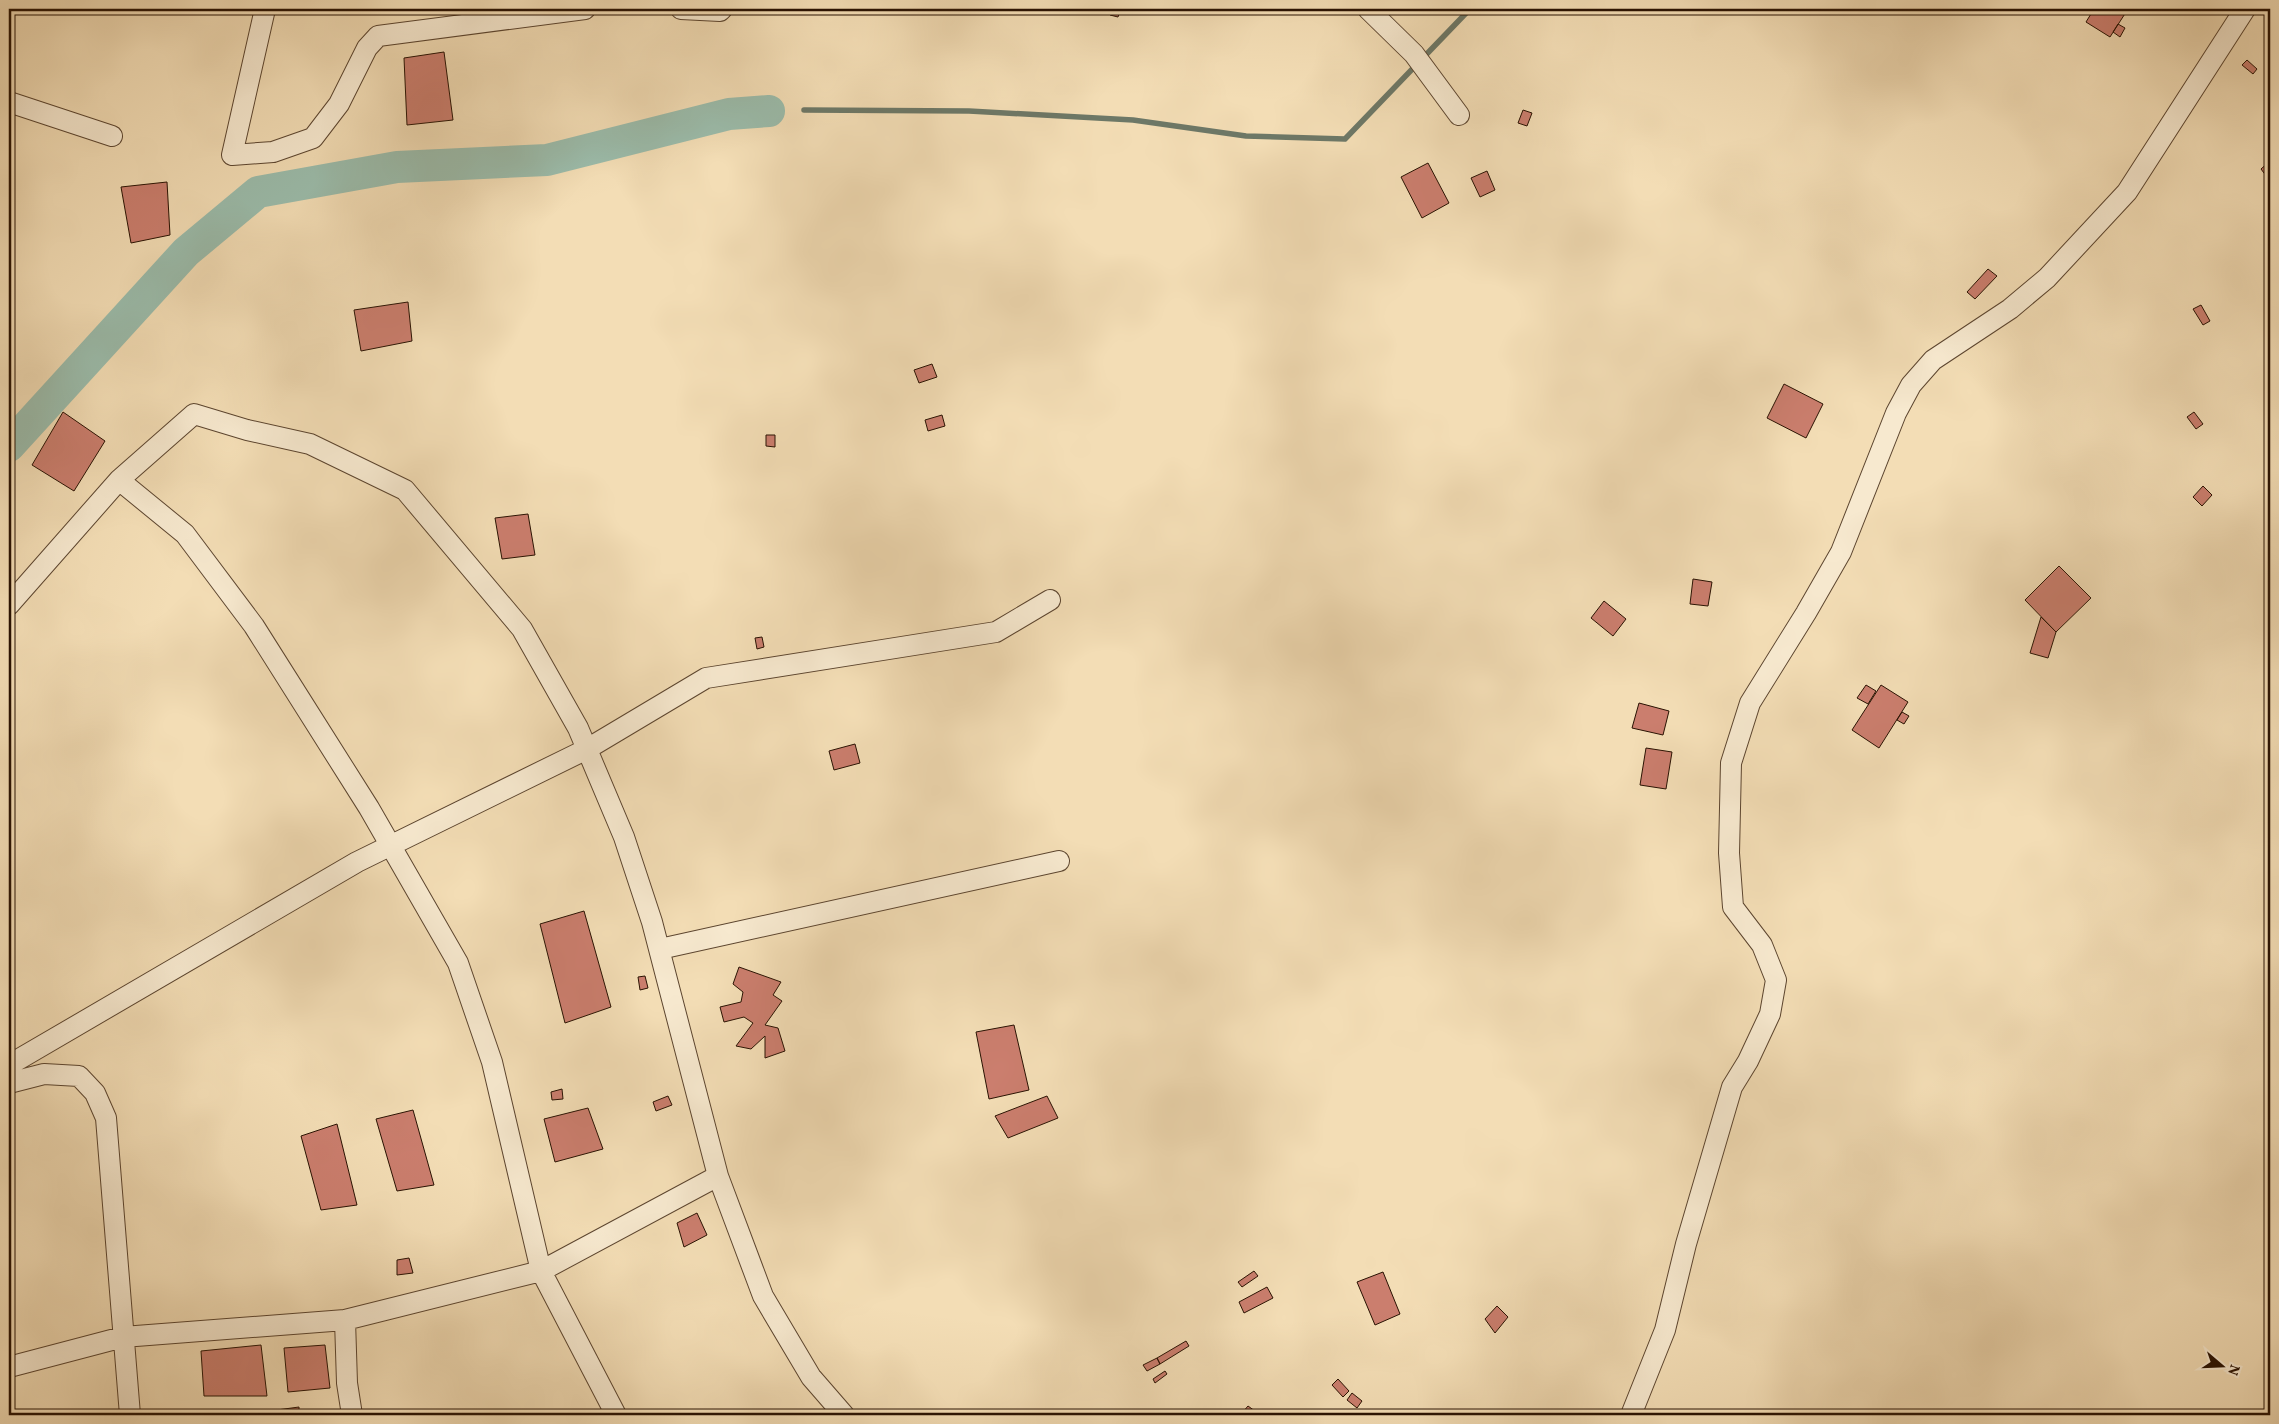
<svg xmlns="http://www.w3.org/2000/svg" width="2279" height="1424" viewBox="0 0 2279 1424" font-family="Vollkorn,serif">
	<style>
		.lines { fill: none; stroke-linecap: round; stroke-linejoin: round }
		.stream { stroke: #6d7867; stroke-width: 5.5 }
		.river { stroke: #9bbcab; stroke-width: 32 }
		.building { fill: #cb7e6e; stroke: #291202 }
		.minor-casing { stroke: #5c452f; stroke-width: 22 }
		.minor { stroke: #f7e9cf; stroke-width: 20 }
	</style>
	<rect width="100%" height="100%" fill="#f3ddb5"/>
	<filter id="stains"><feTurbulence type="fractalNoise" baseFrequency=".004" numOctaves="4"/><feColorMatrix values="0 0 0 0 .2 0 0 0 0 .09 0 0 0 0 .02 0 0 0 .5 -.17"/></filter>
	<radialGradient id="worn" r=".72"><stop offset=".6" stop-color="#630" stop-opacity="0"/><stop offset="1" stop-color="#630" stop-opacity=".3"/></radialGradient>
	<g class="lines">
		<path class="stream" d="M804 110 969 111 1133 120 1246 136 1345 139 1470 9"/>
		<path class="river" d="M9 446 186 252 258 192 397 167 547 160 729 114 769 111"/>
	</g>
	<path class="building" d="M1112 9H1121L1118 17 1110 15Z
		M2094 9H2128L2110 37 2086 22Z
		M2118 24 2125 28 2120 37 2113 32Z
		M444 52 453 120 407 125 404 58Z
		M2247 60 2257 69 2253 74 2242 65Z
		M1523 110 1532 113 1527 126 1518 123Z
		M2270 161V181L2261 169Z
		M1428 163 1449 203 1422 218 1401 177Z
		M1487 171 1495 190 1480 197 1471 178Z
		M167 182 170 235 131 243 121 187Z
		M1988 269 1997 276 1975 299 1967 292Z
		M408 302 412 341 361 351 354 310Z
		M2201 305 2210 321 2203 325 2193 309Z
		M932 364 937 377 919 383 914 370Z
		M1784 384 1823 404 1806 438 1767 418Z
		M63 412 105 441 74 491 32 465Z
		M2194 412 2203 424 2196 429 2187 417Z
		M942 415 945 426 928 431 925 420Z
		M766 435H775V447L766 446Z
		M2203 486 2212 495 2202 506 2193 497Z
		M528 514 535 555 502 559 495 518Z
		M2059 566 2091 598 2056 632 2025 600Z
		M1693 579 1712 582 1708 606 1690 604Z
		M1604 601 1626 619 1613 636 1591 618Z
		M2041 617 2056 632 2048 658 2030 653Z
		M762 637 764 647 757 649 755 638Z
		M1866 685 1876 691 1868 704 1857 698Z
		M1881 685 1908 702 1879 748 1852 730Z
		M1639 703 1669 711 1663 735 1632 728Z
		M1902 712 1909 716 1904 724 1897 720Z
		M855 744 860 763 834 770 829 751Z
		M1646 748 1672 752 1666 789 1640 785Z
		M584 911 611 1007 565 1023 540 924Z
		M739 967 781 982 773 995 782 1001 765 1025 778 1028 785 1051 765 1058V1036L751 1049 736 1046 753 1023 744 1017 724 1022 720 1007 741 1002 743 992 733 984Z
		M645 976 648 988 640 990 638 977Z
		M1014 1025 1029 1090 989 1099 976 1032Z
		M562 1089 563 1099 552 1100 551 1092Z
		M668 1096 672 1105 656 1111 653 1102Z
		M1047 1096 1058 1118 1008 1138 995 1116Z
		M588 1108 603 1149 555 1162 544 1119Z
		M413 1110 434 1185 397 1191 376 1119Z
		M337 1124 357 1205 321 1210 301 1136Z
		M697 1213 707 1235 684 1247 677 1223Z
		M409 1258 413 1273 397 1275V1260Z
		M1254 1271 1258 1276 1242 1287 1238 1282Z
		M1383 1272 1400 1314 1375 1325 1357 1282Z
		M1267 1287 1273 1298 1244 1313 1239 1302Z
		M1497 1306 1508 1317 1495 1333 1485 1319Z
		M1186 1341 1189 1346 1160 1364 1157 1358Z
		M261 1345 267 1396H204L201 1351Z
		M325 1345 330 1388 288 1392 284 1348Z
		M1157 1358 1160 1364 1147 1371 1143 1365Z
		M1165 1371 1167 1374 1155 1383 1153 1379Z
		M1338 1379 1349 1391 1343 1397 1332 1385Z
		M1352 1393 1362 1401 1357 1408 1347 1400Z
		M1248 1406 1259 1414 1258 1415H1245L1242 1413Z
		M299 1407V1415H262V1412Z"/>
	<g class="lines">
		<defs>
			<path id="minor" d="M265 9 232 155 273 152 313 138 339 104 367 48 378 36 585 9
				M681 9 720 11 722 9
				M1368 9 1414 54 1459 115
				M9 102 112 136
				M119 480 185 534 254 626 369 808 458 963 492 1062 541 1271 616 1415
				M9 605 119 480 194 414 247 430 310 444 405 490 522 629 578 728 624 837 652 922 718 1176 763 1296 811 1377 844 1415
				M660 949 1059 861
				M9 1065 357 862 587 749 706 678 996 632 1050 600
				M9 1083 44 1074 79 1076 95 1093 106 1118 130 1415
				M345 1320 347 1383 352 1415
				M9 1367 123 1337 345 1320 541 1271 718 1176
				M1631 1415 1665 1330 1686 1244 1732 1087 1748 1061 1770 1014 1776 980 1762 945 1733 907 1729 853 1731 763 1750 703 1806 613 1841 552 1896 413 1911 385 1933 360 2010 309 2047 278 2127 192 2245 9"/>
		</defs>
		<use href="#minor" class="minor-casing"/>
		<use href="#minor" class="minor"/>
	</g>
	<rect width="2279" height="1424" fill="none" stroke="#f3ddb5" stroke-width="30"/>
	<rect x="10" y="10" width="2259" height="1404" fill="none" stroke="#291202" stroke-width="2.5"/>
	<rect x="15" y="15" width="2249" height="1394" fill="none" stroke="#291202"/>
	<g transform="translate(2222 1366) rotate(109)" stroke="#f7e9cf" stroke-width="4" paint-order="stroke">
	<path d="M0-4L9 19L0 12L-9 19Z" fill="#291202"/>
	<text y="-8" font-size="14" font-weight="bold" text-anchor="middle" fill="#291202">N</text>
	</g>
	<rect width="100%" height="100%" filter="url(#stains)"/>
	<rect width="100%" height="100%" fill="url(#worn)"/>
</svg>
